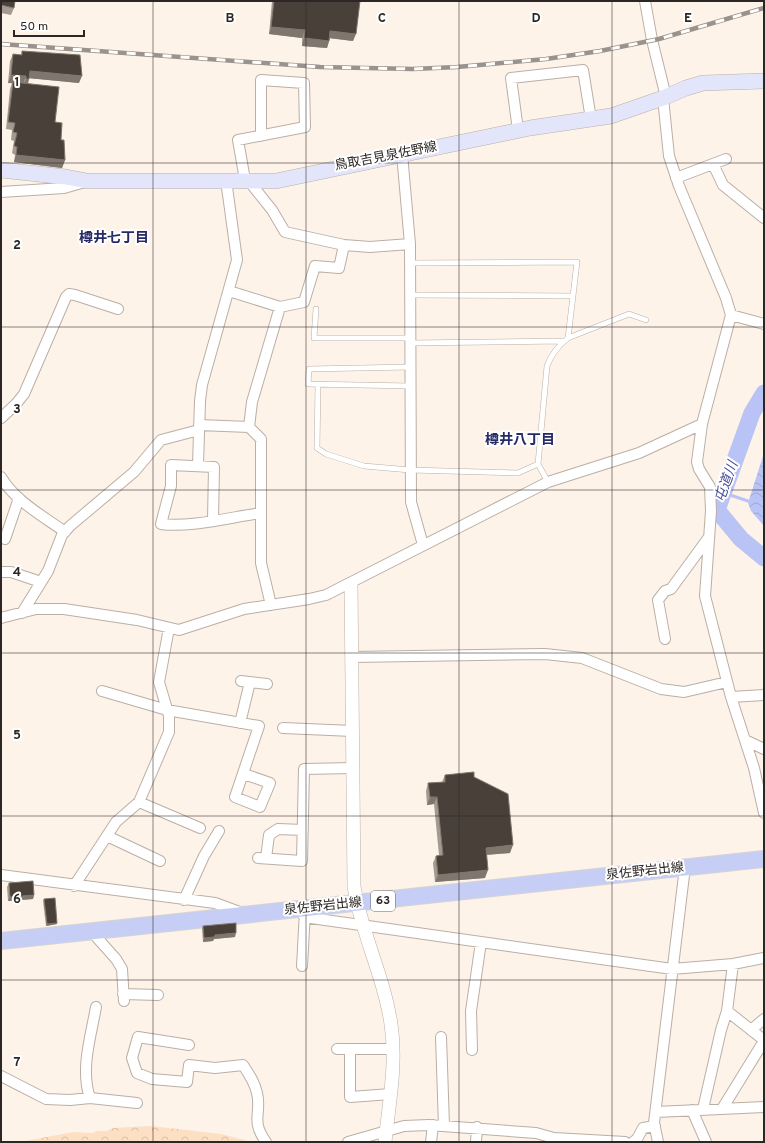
<svg xmlns="http://www.w3.org/2000/svg" width="765" height="1143" viewBox="0 0 765 1143" font-family="Overpass,'Noto Sans JP',sans-serif">
	<style>
		.park { fill: url(#park-crowns) }
		.water { fill: url(#water-waves) }
		.lines { fill: none; stroke-linecap: round; stroke-linejoin: round }
		.stream { stroke: #b9c3f5; stroke-width: 3 }
		.river { stroke: #b9c3f5; stroke-width: 17 }
		.service-casing { stroke: #baafa6; stroke-width: 6 }
		.minor-casing { stroke: #baafa6; stroke-width: 12 }
		.tertiary-casing { stroke: #baafa6; stroke-width: 14 }
		.secondary-casing { stroke: #baafa6; stroke-width: 16 }
		.primary-casing { stroke: #d5d4d3; stroke-width: 18 }
		.service { stroke: #fff; stroke-width: 5 }
		.minor { stroke: #fff; stroke-width: 10 }
		.tertiary { stroke: #fff; stroke-width: 13 }
		.secondary { stroke: #e3e6fa; stroke-width: 15 }
		.primary { stroke: #c7cef5; stroke-width: 16 }
		.rail-casing { stroke: #9a928b; stroke-width: 4.5 }
		.rail { stroke: #fff; stroke-width: 3; stroke-dasharray: 9; stroke-linecap: butt }
		.wall { fill: #a49a91 }
		.shaded-wall { fill: #7f766e }
		.building { fill: #494139; stroke: #7f766e }
		.grid { fill: none; stroke: #2c2724; stroke-width: 1; stroke-opacity: 0.55 }
		.labels { text-anchor: middle; dominant-baseline: central; stroke-width: 4; stroke-linejoin: round; paint-order: stroke }
		.shield { fill: #fff; stroke: #6b6866; stroke-width: 1 }
		.shield-label { font-size: 12px; font-weight: bold; fill: #2c2724 }
		.street-label { font-size: 13px; fill: #2c2724; stroke: #fff }
		.neighbourhood-label { font-size: 14px; font-weight: bold; fill: #272b65; stroke: #fff }
		.water-label { font-size: 14px; font-style: italic; fill: #464e98; stroke: #fff }
		.grid-label { font-size: 13px; text-anchor: middle; font-weight: bold; fill: #2c2724; stroke: #fff; stroke-width: 4; stroke-linejoin: round; paint-order: stroke }
	</style>
	<defs>
		<pattern id="park-crowns" width="20" height="18" patternUnits="userSpaceOnUse"><rect width="20" height="18" fill="#fddfc4"/><path d="M2 6a3 3 0 1 1 6 0M12 15a3 3 0 1 1 6 0" fill="none" stroke="#d9bfa8"/></pattern>
		<pattern id="water-waves" width="16" height="10" patternUnits="userSpaceOnUse"><rect width="16" height="10" fill="#b9c3f5"/><path d="M0 5q4-4 8 0t8 0" fill="none" stroke="#9fa8d2"/></pattern>
	</defs>
	<rect width="100%" height="100%" fill="#fef3e9"/>
	<path class="park" d="M151 1126 221 1134 252 1142H20L73 1132 93 1133 97 1131H107L113 1128Z"/>
	<path class="water" d="M764 453V526L751 511 748 503Z"/>
	<g class="lines">
		<path class="stream" d="M724 493 748 501"/>
		<path class="river" d="M764 393 752 413 717 510 741 539 764 558"/>
		<defs>
			<path id="service" d="M410 263 577 262 568 338
				M410 295 573 296
				M316 309 314 338H410
				M410 343 563 341
				M410 367 309 369 308 384 410 386
				M318 384 317 448 326 454 364 466 410 470 518 473 538 464
				M548 482 538 464 547 366C551 355 559 345 568 338L629 314 646 320"/>
			<path id="minor" d="M645 1 652 40 666 97
				M663 98 669 156 679 186 726 298 731 315 702 424 697 462 699 469 710 487 711 511 705 596 731 697 754 768 764 813
				M518 130 511 78 583 70 591 119
				M402 154 410 244 411 502 423 545
				M713 164 723 185 764 218
				M676 178 726 159
				M245 180 238 140 305 127 304 83 261 80V136
				M248 180 272 210 285 232 344 245 370 247 410 244
				M1 192 64 188 85 182
				M229 291 280 307 304 302 315 266 339 268 344 245
				M731 315 764 324
				M1 418 16 404 24 394 66 297 69 294 75 295 118 309
				M199 425 249 427 261 439V563L271 605
				M249 427 252 402 280 307
				M198 465 200 401 202 385 237 260 226 180
				M1 477C15 501 43 516 65 532
				M213 520 214 467 171 465V486L161 524C189 528 232 517 261 513
				M5 539 19 498
				M1 572H11L41 582
				M22 613 48 571 62 535 70 526 134 472 161 440 199 430
				M1 618 36 609H64L137 620 179 630 244 609 309 599 326 595 548 482 639 453 702 424
				M665 639 658 600 665 591 671 589 709 537
				M352 657 545 654 582 658 661 689 684 692 727 682
				M241 681 267 684
				M102 691 167 710 259 726 235 797 260 807 270 783 244 774
				M731 697 764 695
				M240 723 250 682
				M283 728 353 731
				M745 740 764 749
				M139 802 200 828
				M107 836 160 861
				M258 858 302 861 304 769 353 768
				M266 858 269 835 278 829 303 830
				M1 875 215 903 242 913
				M74 886 116 822 139 802 169 732V716L159 682 169 628
				M184 900 204 856 219 831
				M304 917 672 969 733 964 764 958
				M91 931 116 959 122 969 124 1001
				M302 966 305 911
				M123 994 158 995
				M727 1011 764 1040
				M751 1030 764 1019
				M441 1037 444 1126
				M189 1045 138 1037 132 1058 137 1073 152 1079 187 1082 189 1065 215 1068 243 1065C249 1074 255 1083 257 1093 262 1113 250 1120 266 1142
				M337 1049H394
				M350 1049V1097L391 1094
				M472 1050 471 1011 481 942
				M1 1076 46 1099 70 1100 90 1098 137 1103
				M90 1098C80 1069 91 1036 96 1007
				M703 1109 721 1030 727 1011 733 964
				M722 1109 764 1041
				M692 1110 706 1142
				M656 1112 764 1107
				M348 1142 404 1126 429 1125 536 1133 554 1138 625 1142
				M431 1142 433 1125
				M476 1142 477 1127
				M633 1142 637 1139 643 1128 655 1126
				M658 1142 654 1123 685 867"/>
			<path id="tertiary" d="M351 584 354 886C361 933 384 976 391 1024 397 1063 389 1103 385 1142"/>
			<path id="secondary" d="M1 170 66 177 87 181H276L530 128 611 116 663 98 686 88 703 83 764 81"/>
			<path id="primary" d="M1 941 764 859"/>
		</defs>
		<use href="#service" class="service-casing"/>
		<use href="#minor" class="minor-casing"/>
		<use href="#tertiary" class="tertiary-casing"/>
		<use href="#secondary" class="secondary-casing"/>
		<use href="#primary" class="primary-casing"/>
		<use href="#service" class="service"/>
		<use href="#minor" class="minor"/>
		<use href="#tertiary" class="tertiary"/>
		<use href="#secondary" class="secondary"/>
		<use href="#primary" class="primary"/>
		<defs>
			<path id="rail" d="M1 44 320 67 413 69 457 67 546 59 600 51 659 39 764 8"/>
		</defs>
		<use href="#rail" class="rail-casing"/>
		<use href="#rail" class="rail"/>
	</g>
	<path class="wall" d="M1 1 14 8 11 15 1 13Z
		M272 1H360L353 41 330 38 327 48 302 46V38L269 34Z
		M22 51 79 83 29 78 28 83 55 122 61 140 65 160 62 168 14 162 15 155 12 153 14 141 11 140 12 130 6 129 10 89 12 83H8L10 61 13 54 21 55Z
		M445 775 474 777 510 853 486 855 485 878 435 882 433 863 436 856 439 855 434 804 427 805 426 791 428 783 442 782Z
		M9 883 34 895 33 899 8 901 7 887Z
		M44 899 57 924 46 926 43 901Z
		M203 926 235 937 214 939 213 941 203 942 202 929Z"/>
	<path class="shaded-wall" d="M271 27 305 30 302 38 269 34Z
		M330 31 356 34 353 41 328 38Z
		M304 38 329 41 327 48 302 46Z
		M30 71 82 76 79 83 27 78Z
		M11 75 26 76 23 84 8 83Z
		M26 79H29L27 87 23 86Z
		M16 155 65 160 62 168 14 162Z
		M430 797H437L434 804 427 805Z
		M513 845 510 853 483 855 486 848Z
		M488 870 485 878 435 882 438 875Z
		M34 895 33 899 8 901 10 897Z
		M57 923V924L46 926 47 924Z
		M236 933 235 937 214 939 213 941 203 942 204 938 215 935Z"/>
	<path class="building" d="M1 1H15L14 8 1 5Z
		M274 1H360L356 34 330 31 329 41 304 38 305 30 271 27Z
		M22 51 80 55 82 76 30 71 29 79H26V76L11 75 13 54 22 55Z
		M13 82 59 87 55 122 62 123 61 140H64L65 160 16 155 17 147 14 146 17 133 13 132 15 123 8 122Z
		M474 772V777L508 794 513 845 486 848 488 870 438 875 436 856 443 855 437 797H430L428 783 445 782V775Z
		M33 881 34 895 10 897 9 883Z
		M55 898 57 923 47 924 44 899Z
		M236 923V933L215 935 214 937 204 938 203 926Z"/>
	<path class="grid" d="M153 1V1142M306 1V1142M459 1V1142M612 1V1142M1 163H764M1 327H764M1 490H764M1 653H764M1 816H764M1 980H764"/>
	<g class="labels">
		<rect class="shield" x="371" y="891" width="24" height="20" rx="3"/>
		<g class="shield-label">
			<text x="383" y="901">63</text>
		</g>
		<g class="street-label">
			<text transform="translate(386 157) rotate(-11)">鳥取吉見泉佐野線</text>
			<text transform="translate(645 872) rotate(-6)">泉佐野岩出線</text>
			<text transform="translate(323 907) rotate(-6)">泉佐野岩出線</text>
		</g>
		<g class="neighbourhood-label">
			<text x="114" y="238">樽井七丁目</text>
			<text x="520" y="440">樽井八丁目</text>
		</g>
		<g class="water-label">
			<text transform="translate(727 482) rotate(-70)">屯道川</text>
		</g>
	</g>
	<g class="grid-label">
		<text x="230" y="22">B</text>
		<text x="382" y="22">C</text>
		<text x="536" y="22">D</text>
		<text x="688" y="22">E</text>
		<text x="17" y="86">1</text>
		<text x="17" y="249">2</text>
		<text x="17" y="413">3</text>
		<text x="17" y="576">4</text>
		<text x="17" y="739">5</text>
		<text x="17" y="903">6</text>
		<text x="17" y="1066">7</text>
	</g>
	<rect width="765" height="1143" fill="none" stroke="#2c2724" stroke-width="4"/>
	<path d="M14 30v6h70v-6" fill="none" stroke="#2c2724" stroke-width="2"/>
	<text x="20" y="30" font-size="12" fill="#2c2724" stroke="#ffffff" stroke-width="3" paint-order="stroke">50 m</text>
</svg>
